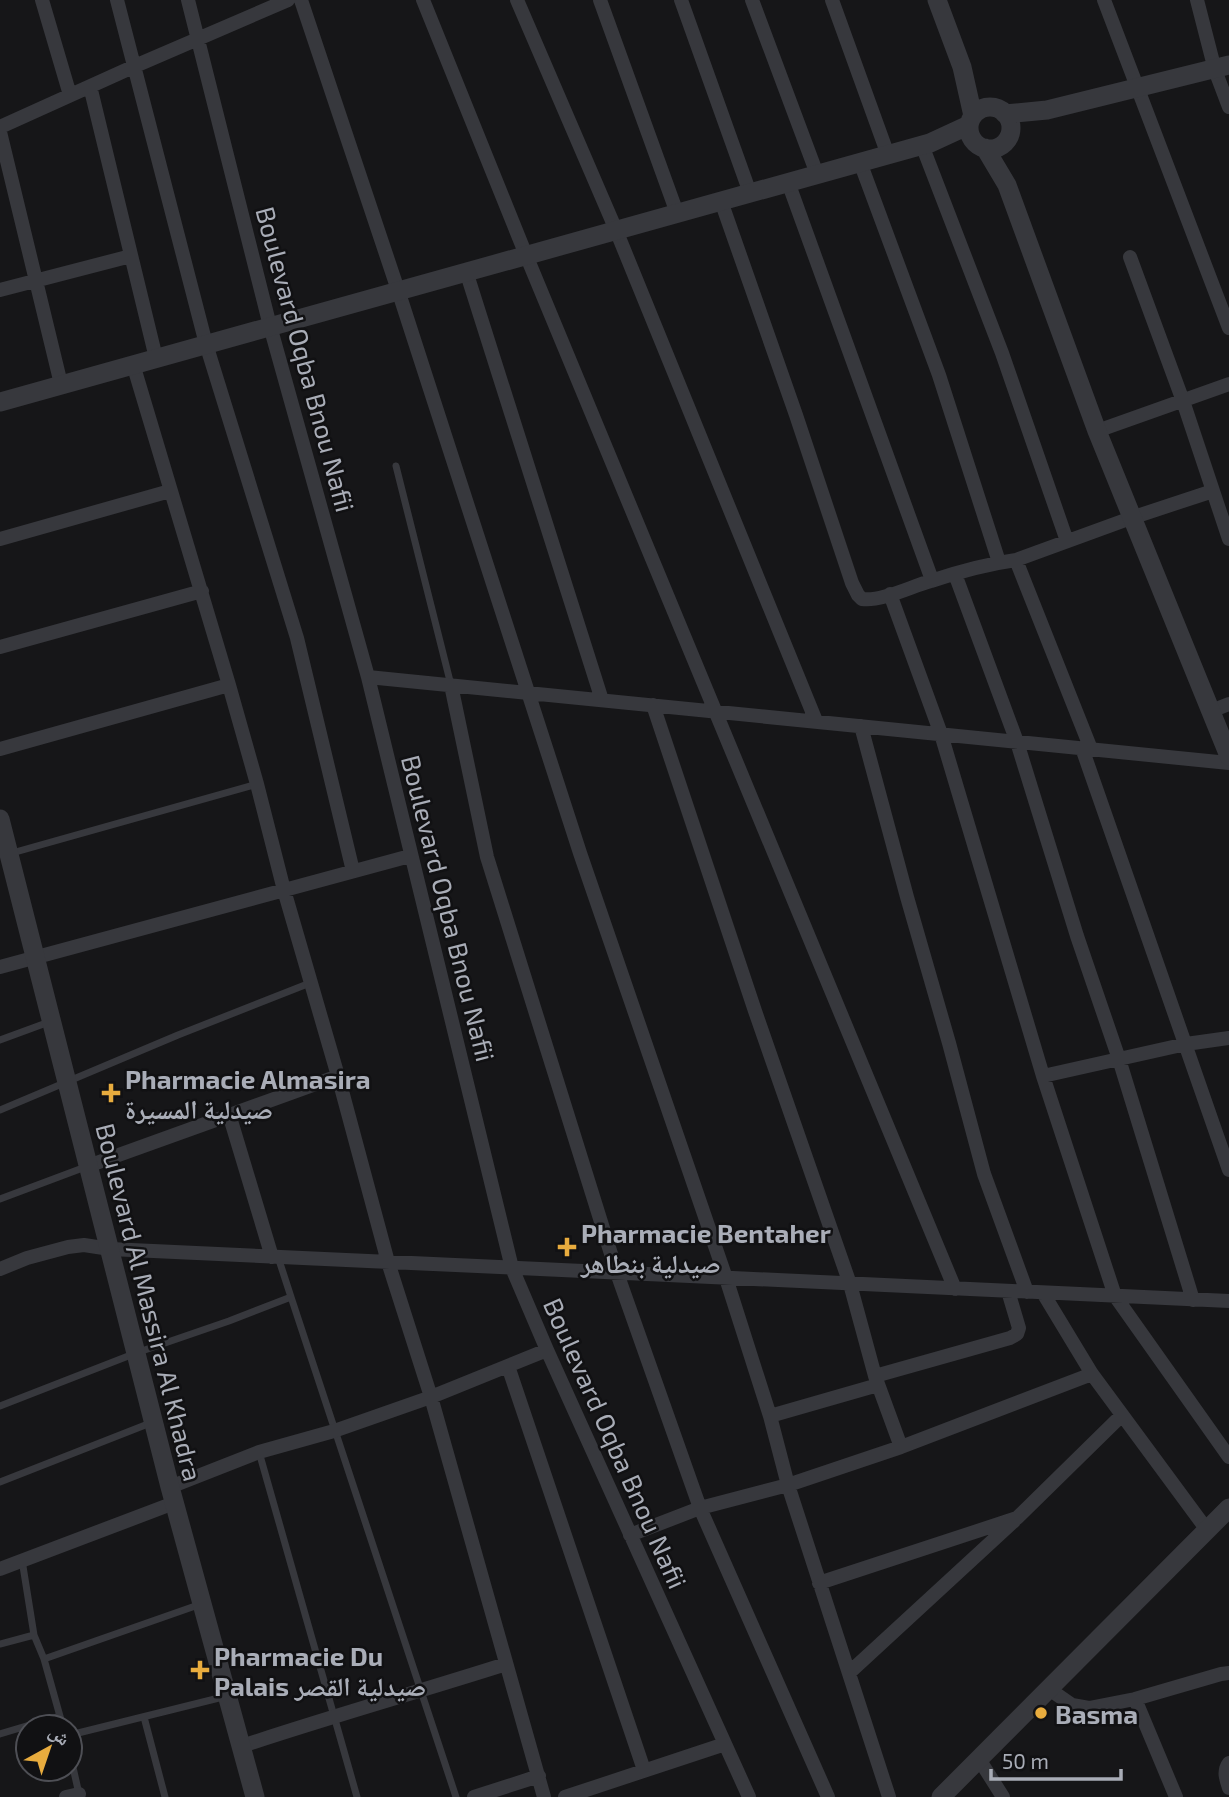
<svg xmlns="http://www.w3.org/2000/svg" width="1229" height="1797" viewBox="0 0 1229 1797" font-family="'Exo 2','Noto Naskh Arabic',sans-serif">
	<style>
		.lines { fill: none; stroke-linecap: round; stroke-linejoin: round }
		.service { stroke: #37383d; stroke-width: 7 }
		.minor { stroke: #37383d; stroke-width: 14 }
		.tertiary { stroke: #37383d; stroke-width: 19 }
		.poi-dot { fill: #e8ac3e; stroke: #111113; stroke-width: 2.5 }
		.labels { text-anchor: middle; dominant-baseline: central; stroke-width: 5; stroke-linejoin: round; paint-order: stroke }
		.street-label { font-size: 26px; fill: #a9adb7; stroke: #111113 }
		.poi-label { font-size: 26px; font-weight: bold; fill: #a9adb7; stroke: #111113; text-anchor: start }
	</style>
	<rect width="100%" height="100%" fill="#161618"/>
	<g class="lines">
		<path class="service" d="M396 466 451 685
			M12 853 257 784
			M0 1040 49 1022
			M0 1110 178 1035 310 983
			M0 1199 88 1166
			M291 1297 456 1797
			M0 1406 136 1353 229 1321 291 1297 278 1257
			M259 1452 357 1797
			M0 1482 153 1422
			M22 1560 34 1635 44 1659 63 1727
			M0 1644 34 1635
			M44 1659 201 1604
			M144 1717 165 1797
			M0 1734 60 1716
			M70 1735 227 1696
			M70 1754 79 1794"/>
		<path class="minor" d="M42 0 70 95
			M117 0 206 344 297 638 353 871
			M188 0 270 326 368 677 512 1268 547 1350 749 1797
			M301 0 398 290 580 853 726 1278 770 1416 788 1485 889 1797
			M423 0 526 255 955 1289
			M517 0 616 230 816 721
			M600 0 677 213
			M681 0 750 193
			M752 0 817 174
			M832 0 888 155
			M1104 0 1229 328
			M1197 0 1215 70 1229 107
			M90 86 156 358
			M0 127 135 66 288 0
			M0 132 61 384
			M922 145 1002 353 1067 541
			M860 162 939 375 999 562
			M788 182 932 580
			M721 201 796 415 852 583 858 595 862 599C881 602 912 586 931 581 958 572 987 564 1016 560L1131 518 1213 491
			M1130 257 1183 401 1229 539
			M466 271 602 700
			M0 290 131 256
			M133 364 229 685 257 784 284 890 338 1076 388 1262 431 1397 544 1797
			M1097 431 1229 384
			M0 539 170 491
			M1016 560 1091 749
			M955 574 1017 742 1077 936 1119 1059 1193 1300
			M890 594 941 734 1043 1076 1115 1296 1229 1457
			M0 647 202 591
			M368 677 1229 763
			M451 685 487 857 617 1273 700 1508 828 1797
			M653 705 755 1011 850 1284 875 1376 901 1447
			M1211 711 1229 704
			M861 726 907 897 949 1043 984 1174 1027 1292
			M1082 748 1229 1170
			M0 749 229 685
			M0 967 410 856
			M1043 1076 1186 1044 1229 1038
			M229 1114 272 1257
			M88 1166 338 1076
			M0 1269 27 1258 68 1247 84 1245 110 1249 1229 1301
			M1043 1293 1092 1374 1207 1530
			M508 1366 644 1770
			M875 1376 1010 1338 1017 1334 1019 1328 1008 1291
			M770 1416 878 1385
			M170 1487 259 1452 334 1431 431 1397 547 1350
			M630 1535 700 1508 788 1485 901 1447 1092 1374
			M0 1569 174 1503
			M819 1583 1017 1518 1122 1415
			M850 1672 1014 1521
			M1049 1689 1072 1705 1089 1708 1135 1699 1221 1674 1229 1673
			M1135 1699 1176 1797
			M242 1746C329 1717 418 1692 506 1664
			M979 1759 1003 1797
			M1229 1763C1223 1771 1226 1779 1229 1788
			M66 1797 79 1794
			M474 1797 539 1776
			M565 1797 725 1744"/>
		<path class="tertiary" d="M937 0 962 67 973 116
			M969 128a21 21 0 1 1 42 0a21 21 0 1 1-42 0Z
			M1005 114 1047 110 1229 65
			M985 148 1007 185 1097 431 1229 756
			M0 402 930 143 969 125
			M0 819 170 1487 255 1797
			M941 1797 1229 1508"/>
	</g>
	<g class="poi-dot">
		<path d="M107.5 1082.5h7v7h7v7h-7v7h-7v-7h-7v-7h7z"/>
		<path d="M563.5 1236.5h7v7h7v7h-7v7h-7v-7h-7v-7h7z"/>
		<path d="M196.5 1659.5h7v7h7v7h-7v7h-7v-7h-7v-7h7z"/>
		<circle cx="1041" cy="1713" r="7"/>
	</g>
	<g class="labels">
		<g class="street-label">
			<text transform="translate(306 359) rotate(75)">Boulevard Oqba Bnou Nafii</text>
			<text transform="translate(449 908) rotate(76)">Boulevard Oqba Bnou Nafii</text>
			<text transform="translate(150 1302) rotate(76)">Boulevard Al Massira Al Khadra</text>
			<text transform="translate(616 1443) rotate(66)">Boulevard Oqba Bnou Nafii</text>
		</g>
		<g class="poi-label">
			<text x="125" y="1078">Pharmacie Almasira<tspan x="125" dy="30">صيدلية المسيرة</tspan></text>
			<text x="581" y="1232">Pharmacie Bentaher<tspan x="581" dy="30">صيدلية بنطاهر</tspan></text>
			<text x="214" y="1655">Pharmacie Du<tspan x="214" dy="30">Palais صيدلية القصر</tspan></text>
			<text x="1055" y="1713">Basma</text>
		</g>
	</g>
	<g transform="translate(49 1748) rotate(40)"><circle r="33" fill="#111113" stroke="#4e4f55" stroke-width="2"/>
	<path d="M0-5L12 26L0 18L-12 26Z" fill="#e8ac3e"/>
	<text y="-10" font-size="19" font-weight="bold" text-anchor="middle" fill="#a9adb7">ش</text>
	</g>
	<path d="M991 1769v10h130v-10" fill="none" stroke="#a9adb7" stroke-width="3.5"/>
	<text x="1002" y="1769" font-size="21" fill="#a9adb7" stroke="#111113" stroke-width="5" paint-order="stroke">50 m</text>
</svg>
